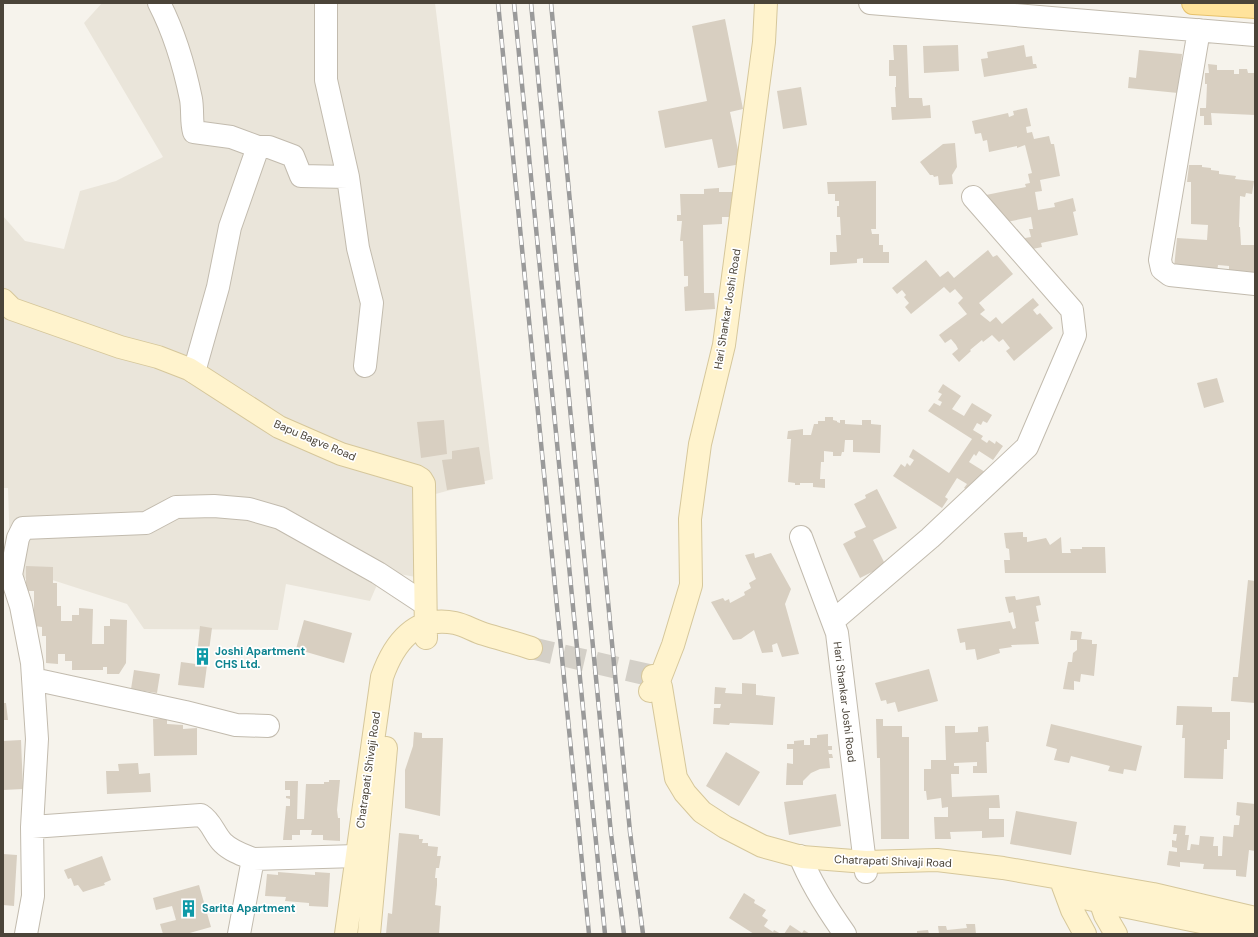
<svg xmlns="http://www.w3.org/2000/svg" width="1258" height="937" viewBox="0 0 1258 937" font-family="'DM Sans',sans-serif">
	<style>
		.residential { fill: #eae5da }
		.building { fill: #d8cfc1 }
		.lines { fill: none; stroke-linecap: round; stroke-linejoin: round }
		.secondary-tunnel { stroke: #d4d0c8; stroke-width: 22; stroke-dasharray: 22 11; stroke-linecap: butt }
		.street-casing { stroke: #c2bbae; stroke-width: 24 }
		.secondary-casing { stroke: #d6c79b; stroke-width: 24 }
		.primary-casing { stroke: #e6c16a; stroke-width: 24 }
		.street { stroke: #fff; stroke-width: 22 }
		.secondary { stroke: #fff3cd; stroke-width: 22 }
		.primary { stroke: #ffe39c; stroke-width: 22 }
		.rail-casing { stroke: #9a9a9a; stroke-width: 4.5 }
		.rail { stroke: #fff; stroke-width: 3; stroke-dasharray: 9; stroke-linecap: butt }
		.labels { text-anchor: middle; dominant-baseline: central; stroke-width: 3.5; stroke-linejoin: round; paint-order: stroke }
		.street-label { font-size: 11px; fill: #4b4439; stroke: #fff }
		.culture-label { font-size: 11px; font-weight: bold; fill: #0d838f; stroke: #fff; text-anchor: start }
	</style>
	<rect width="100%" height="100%" fill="#f6f3ec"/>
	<path class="residential" d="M102 3H435L493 479 420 498 421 578 383 571 370 601 286 584 278 630 144 629 127 604 43 577 11 580 8 488H3V216L25 241 64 249 80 191 116 181 163 157 84 23Z"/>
	<path class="building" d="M725 19 743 109 730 112 741 164 718 168 712 139 665 148 658 111 707 101 692 26Z
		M893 45H907L909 98H922L923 106 930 105 931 118 892 120 891 107H896L895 87H896V76H889V60H894Z
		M958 45 959 71 924 73 923 46Z
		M1024 45 1026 57 1032 56 1033 64H1036L1037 68 984 77 981 59 988 58 987 52Z
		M1139 50 1182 54 1178 93 1128 88 1129 77 1136 78Z
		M1208 64 1217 65V70H1234V74H1239V69H1247L1248 73H1255V115L1211 113 1212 125H1204V116H1200V108H1206L1207 84H1205V73H1209Z
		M801 87 807 125 783 129 777 91Z
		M1027 108 1031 126 1026 127 1027 133 1032 132 1034 139 1049 136 1051 144H1054L1060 176 1040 180 1042 191 1035 192 1038 210 1055 207 1054 203 1073 198 1076 211 1073 212 1078 235 1041 243 1042 247 1028 250 1025 238 1031 237 1029 229H1033L1031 217 1002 223 988 207 986 195 1026 187 1025 184 1030 183 1028 174 1032 173 1025 145 1017 148V146L989 152 987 140 983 141 981 133 975 134 972 121 1008 113 1009 117 1014 115 1013 111Z
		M955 143 957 167 952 175 953 184 939 185 938 176 934 177 933 175H930L920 162 943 144Z
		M1189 165H1202V167L1211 168V170L1219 171V174L1236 176 1235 179 1254 181 1252 194 1246 193 1245 197 1240 196 1239 227H1240L1241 245H1255V277H1250L1251 272 1229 271V266L1218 265 1217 272 1197 270V266H1192V269L1174 268 1177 238 1207 240 1208 225 1191 224V182H1187Z
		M876 181V229H871L872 234H879V245H883V252H889V263H863V258L857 259V263L830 265V252H837L836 235H841L840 217H837V206H839V201H835V194H828L827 182Z
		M719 188V192H732V217H722V224L703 225 704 293H714L715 309 685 311 684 287 688 286V276H684L683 241H680L682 221H677V215H681L680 194H704V189Z
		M988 250 993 257 997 255 1013 274 979 303 985 310 980 314 990 322 996 317 1002 324 1033 298 1039 305 1033 310 1037 315 1040 313 1053 328 1014 361 1006 351 1010 348 1003 339 999 342 992 335 983 342 982 340 970 350 971 351 959 362 952 354 958 349 956 345 951 339 945 343 939 335 967 314 958 303 963 298 955 289 950 293 944 287 911 314 905 307 909 303 904 297 906 295 902 290 897 294 892 288 926 260 940 277 948 271 954 278Z
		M1217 378 1224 402 1204 408 1197 383Z
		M943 384 961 396 952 409 964 416 972 403 992 415 987 423 983 421 981 425 977 423 973 430 983 436 981 439 987 443 989 440 995 444 996 441 1003 446 993 460 979 451 976 456 974 454 969 462 985 472 972 493 964 488 967 484 957 478 945 497 948 499 942 508 893 476 901 464 905 467 907 463 910 466 914 460 909 457 913 449 949 473 972 439 928 411 934 403 940 406 942 402 938 400 942 394 938 392Z
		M825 417H833V420L837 421V422L840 423V420H845V424L862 425V420H871V424L881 425 880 453 853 452V440H845L844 452H842L841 456H833V452L824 451V462H821L820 479H825V488L813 487V483H800V485H795V483L788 482 791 439H787L788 431 803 429V435H811L814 424H818V421H825Z
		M444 420 447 454 421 458 417 422Z
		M479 447 485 484 447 490 442 460 452 459V451Z
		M877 489 897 528 873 540 888 570 874 577 872 572 860 578 843 544 856 537 854 532 866 527 854 504 866 498 865 495Z
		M1023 532V537H1027V542L1046 538 1050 545 1061 537 1062 553H1071L1070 549H1082V547H1105L1106 573H1005L1004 560H1010L1009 549 1006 548 1004 533Z
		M754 553 755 558 771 553 791 589 785 604 799 654 782 657 777 643 772 645 773 652 762 653 754 630 741 639 733 640 711 602 723 598 725 601 729 599 730 603 745 595 744 592 751 588 749 583 756 579 745 555Z
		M26 566 53 567V583H57V606H61V621H72V615H79V608L93 609 92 644H104V626H110V619L127 620 126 663 119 674H107V667H103V670H72V661H65V654H58V664L46 663V636H42V627L34 626V591H26Z
		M1248 580 1255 581V703L1231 701 1233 677H1238Z
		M1015 596 1016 600 1039 596 1041 605 1036 606 1039 621 1035 622 1039 644 1011 645 1012 647 999 649 1000 653 977 660 975 649 966 650 965 642 960 643 957 629 1010 621 1013 629 1016 628 1013 612 1009 613 1005 597Z
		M304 620 352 633 344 663 296 649Z
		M200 626 212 628 204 688 178 685 181 662 196 664Z
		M1071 631 1082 632 1081 639 1092 640V644H1097L1094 676 1081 674 1080 682 1074 681V690L1063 689 1068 662H1072L1073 653 1077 650V640H1070Z
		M929 669 938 701 898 712 895 702 887 704 886 700 881 701 875 683Z
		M134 670 160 674 157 693 131 689Z
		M742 683 756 684V695L775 697 773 725 730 723 729 725 713 724 714 708H720L721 704H714L715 687 726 688 725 693 742 694Z
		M3 703H6L8 720H3Z
		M1177 706 1212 707V712H1230V740H1227V749H1224L1223 779 1184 778 1185 738H1182L1183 725H1176Z
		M167 718V724L183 725V729L197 728V755L154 756 153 719Z
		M876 719H883V726H902V737H909V839H881L880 758H877Z
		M1051 724 1142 746 1136 771 1124 769 1123 774 1108 771 1110 766 1071 756 1069 763 1054 760 1057 749 1046 746Z
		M945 726H955V733L978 732V727L988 726 989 742H986L987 773H973V766H977V762L954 763V766H959V774H951L952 797 999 795 1000 808H989V819H1004V837L982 838V831L950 832 951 839H935L934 817H948V807L942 808 941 798 927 800 926 791H924V769H931V760H946Z
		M414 732 422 733V738H443L440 816 405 808V770L413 746Z
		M828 734V746H832V750H828L829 754H832L833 758H829L830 768 820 769 811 773 803 781V785H786L787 763 793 764V749H787V744H794V741L804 740V745H810V738H817V735Z
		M21 740 23 789 3 790V741Z
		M726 752 760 772 739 806 706 786Z
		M138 763 139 774 150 773 151 792 107 794 106 771H119L118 764Z
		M329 780H340L337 810 338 818H340V841L323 840V835H311L312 830H300V835H292V840H283L286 806H290V799L286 798V796H290V790H285V781H298L297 819H304L306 784H324V782H329Z
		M836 794 841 826 789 835 784 802Z
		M1237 802 1255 804V851L1249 850 1246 877 1236 876V870L1203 869 1204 864 1180 862V867L1167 865 1169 851 1177 852V848L1172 847V840L1176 841 1177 834H1173L1174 825 1186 826 1185 835H1189L1187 850H1190L1191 844 1199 845 1200 836 1214 837 1213 846H1218V856H1222L1223 836 1233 837 1234 825H1239L1240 816 1236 815Z
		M1016 811 1077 822 1071 855 1010 844Z
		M399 833 419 835V839H423L422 843H428V846L438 847 437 856H441L439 868H436L435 878H437V885L435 905 441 906 439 934H386L388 913 392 914Z
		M3 854 17 855 14 906 3 905Z
		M102 856 111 880 104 883 105 885 83 892 78 885 74 886 71 878 68 879 64 870Z
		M278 872 315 875V872L330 873 328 907 309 906V903L285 901 286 897 265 896 267 874 278 875Z
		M199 885 211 927 186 934H163L160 924 176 920 172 906 156 910 153 898Z
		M744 893 755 900 754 903 766 910 762 916 768 920 764 926 773 932 774 930 781 934H754L729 918Z
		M966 924H975L976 934H939L938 926H946L947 930 967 928Z
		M790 925 802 933 804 930 810 934H784Z
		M928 930 929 934H917V931Z"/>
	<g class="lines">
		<path class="secondary-tunnel" d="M531 648 653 676"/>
		<defs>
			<path id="street" d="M159 3C175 34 184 65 191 99 193 110 191 122 194 132L231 137 258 147
				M870 3 1255 35
				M1199 30 1160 260 1162 269 1170 275 1255 284
				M348 177 358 248 372 303 365 366
				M194 372 218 287 230 227 258 147H269L293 156 301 176 348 177 326 80V3
				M801 537 837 633 866 872
				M3 574 11 575 18 538 23 528 146 523 176 507 214 506 249 509 280 518 378 573 425 604
				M11 575 21 606 32 663 37 739 32 827 33 896 26 934
				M833 621 930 538 1027 447 1075 335 1072 310 973 197
				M33 679 185 712 236 725 268 726
				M32 827 201 815C212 822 214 834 223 843 231 851 243 855 253 859L357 856
				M800 856C811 884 828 910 845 934
				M239 934 253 859"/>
			<path id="secondary" d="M3 300 12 309 120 347 158 357 189 369 279 427 341 454 416 476 421 479 424 484 426 638
				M653 676 659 681 661 687 676 778 685 793 702 812 725 827 762 846 802 857 866 862 937 860 1003 868 1153 894 1255 918
				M650 691 659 681 673 645 691 585 690 519 700 444 724 345 764 42 766 3
				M1062 883 1072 910 1085 934
				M1096 889 1105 915 1116 934
				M1074 896 1255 933
				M346 934 382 677C394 643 415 615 455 623 465 625 474 631 484 634 500 639 516 643 531 648
				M369 934 386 748"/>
			<path id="primary" d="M1193 3 1255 7"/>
		</defs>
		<use href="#street" class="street-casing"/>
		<use href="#secondary" class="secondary-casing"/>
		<use href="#primary" class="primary-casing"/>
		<use href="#street" class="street"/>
		<use href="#secondary" class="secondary"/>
		<use href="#primary" class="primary"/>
		<defs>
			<path id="rail" d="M498 3 589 934
				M514 3 605 934
				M531 3 611 834 624 934
				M551 3 630 832 643 934"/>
		</defs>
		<use href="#rail" class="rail-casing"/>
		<use href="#rail" class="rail"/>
	</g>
	<defs>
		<symbol id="building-bare" viewBox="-9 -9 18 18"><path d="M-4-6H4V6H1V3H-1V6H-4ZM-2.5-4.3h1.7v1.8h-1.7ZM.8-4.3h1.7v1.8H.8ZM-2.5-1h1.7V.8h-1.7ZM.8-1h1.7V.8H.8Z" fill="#0f9aa8" stroke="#fff" stroke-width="2.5" paint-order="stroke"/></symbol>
	</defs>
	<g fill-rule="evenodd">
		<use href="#building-bare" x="190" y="644" width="25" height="25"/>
		<use href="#building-bare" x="176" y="896" width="25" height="25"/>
	</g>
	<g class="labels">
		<g class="street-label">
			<text transform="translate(727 309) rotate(-81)">Hari Shankar Joshi Road</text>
			<text transform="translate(315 440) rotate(23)">Bapu Bagve Road</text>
			<text transform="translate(845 702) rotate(83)">Hari Shankar Joshi Road</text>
			<text transform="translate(368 770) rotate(-82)">Chatrapati Shivaji Road</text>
			<text transform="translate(893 861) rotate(2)">Chatrapati Shivaji Road</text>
		</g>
		<g class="culture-label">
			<text x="215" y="651">Joshi Apartment<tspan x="215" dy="13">CHS Ltd.</tspan></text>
			<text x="202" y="908">Sarita Apartment</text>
		</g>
	</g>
	<rect width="1258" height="937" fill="none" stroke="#4b4439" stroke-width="8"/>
</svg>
